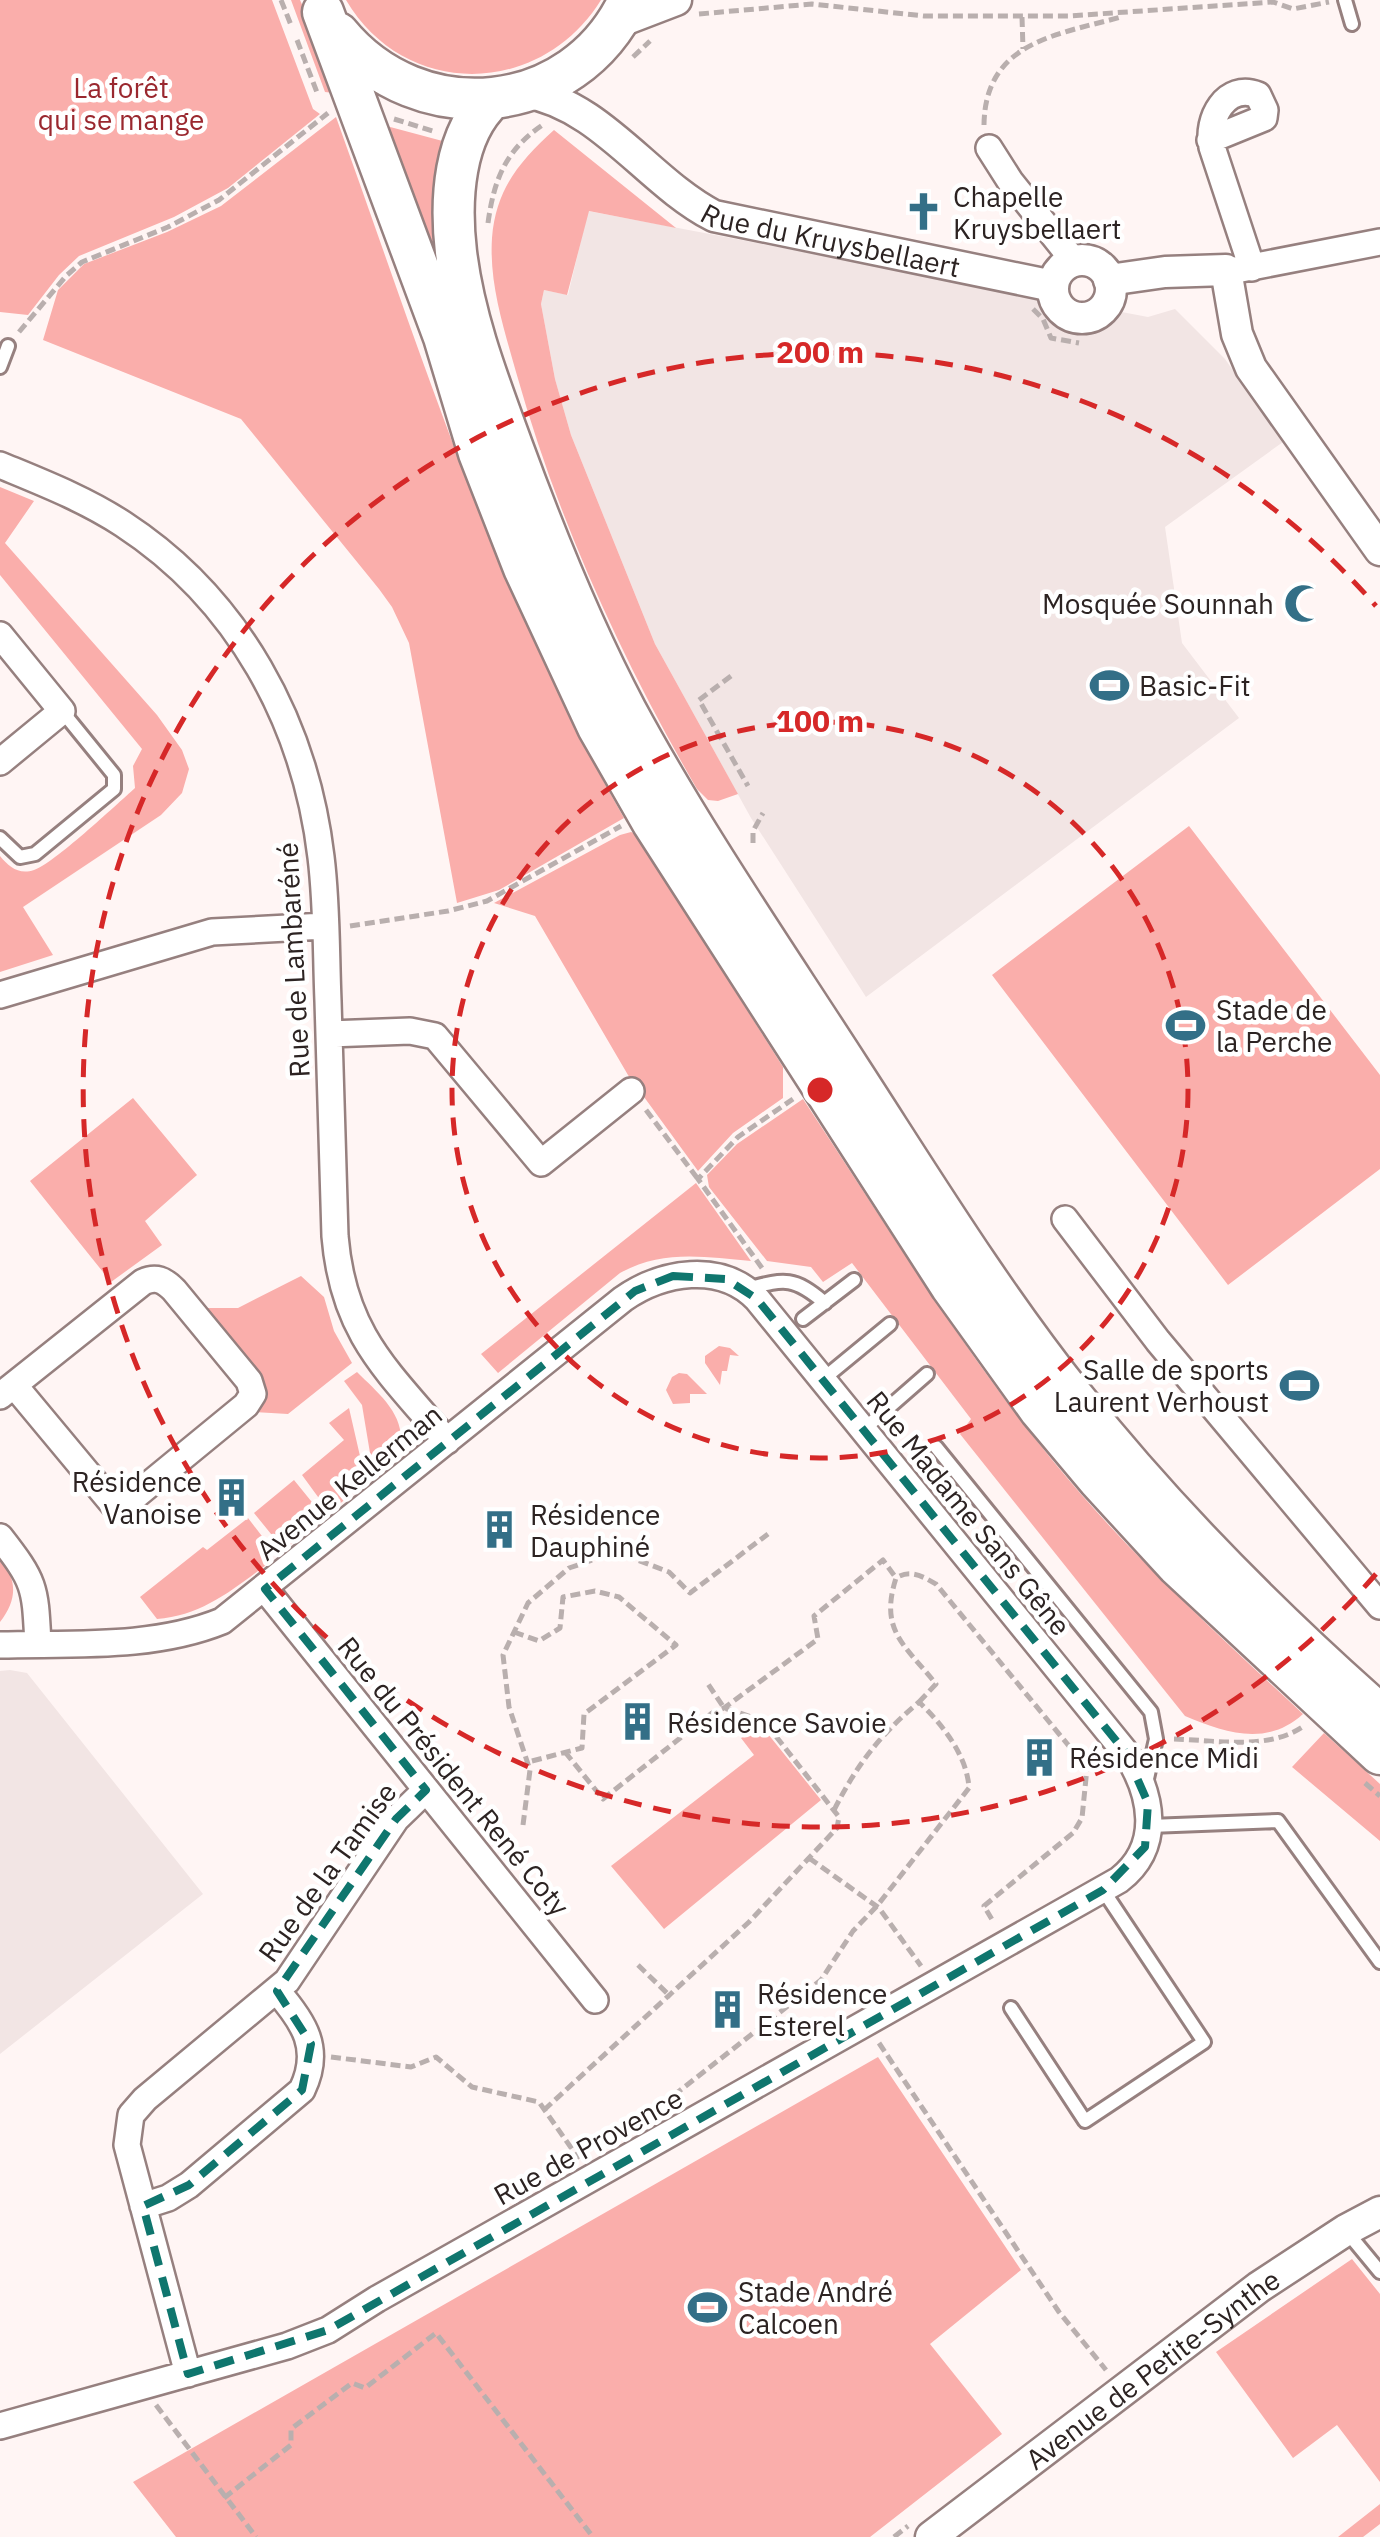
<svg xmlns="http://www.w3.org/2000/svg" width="1380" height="2537" viewBox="0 0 1380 2537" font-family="'IBM Plex Sans',sans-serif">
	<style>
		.built { fill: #f2e5e4 }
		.green { fill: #faaeab }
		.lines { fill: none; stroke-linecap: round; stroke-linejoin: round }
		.service-casing { stroke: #96807f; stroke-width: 18 }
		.minor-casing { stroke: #96807f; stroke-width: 30 }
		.tertiary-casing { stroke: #96807f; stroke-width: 35 }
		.primary-casing { stroke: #96807f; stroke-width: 45 }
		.path { stroke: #b9afae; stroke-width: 5; stroke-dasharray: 10 5; stroke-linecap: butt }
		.service { stroke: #fff; stroke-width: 12 }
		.minor { stroke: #fff; stroke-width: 25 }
		.tertiary { stroke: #fff; stroke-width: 30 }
		.primary { stroke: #fff; stroke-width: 40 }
		.marked { fill: none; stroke: #0f766e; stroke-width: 8; stroke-dasharray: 20 12; stroke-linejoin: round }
		.ring { fill: none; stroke: #d62828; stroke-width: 5; stroke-dasharray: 18 12 }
		.labels { text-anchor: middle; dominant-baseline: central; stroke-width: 9; stroke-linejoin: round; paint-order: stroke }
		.park-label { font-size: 28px; fill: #9a282f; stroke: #fff }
		.poi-label { font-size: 28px; fill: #2c2322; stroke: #fff; text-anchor: start }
		.street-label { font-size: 28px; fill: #2c2322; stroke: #fff }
		.centre { fill: #d62828; stroke: #fff; stroke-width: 5 }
		.ring-label { font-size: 30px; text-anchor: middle; font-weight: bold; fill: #d62828; stroke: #fff; stroke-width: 9; stroke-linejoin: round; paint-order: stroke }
	</style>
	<rect width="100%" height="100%" fill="#fff5f4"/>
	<path class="built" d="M588 211 1148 317 1175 309 1225 359 1283 442 1165 527 1182 643 1239 718 866 997 751 818 655 644 571 435 555 379 541 304 544 290 568 295Z
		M10 1670 27 1673 203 1894 0 2054V1671Z"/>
	<path class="green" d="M0 0H272L313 109 320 114 228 188 174 217 79 256 59 275 28 315 0 312Z
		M291 0H300L342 94 325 92Z
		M346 0H601C541 97 405 100 346 0Z
		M336 117C422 356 497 597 624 818L499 890 457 903 409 643 392 607 379 589 241 419 43 340 58 290 84 264 167 232 221 206Z
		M379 124 450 143 441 190 675 845Z
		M554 130 676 228 589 211 567 295 544 290 541 304 555 379 571 435 655 644 738 794 718 801 708 800 697 789C621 658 557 518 516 372 504 329 489 284 492 238 496 189 519 162 554 130Z
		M0 487 34 501 5 543 157 715 182 750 189 769 182 793 161 815 23 907 53 955 0 972V856C9 867 19 875 34 870 53 864 116 805 135 788L133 766 142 749 0 575Z
		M1189 826 1380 1075V1169L1228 1285 992 975Z
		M631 832 636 834 783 1067V1098L733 1133 698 1171 628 1075 535 916 494 903 620 835Z
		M133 1098 197 1175 145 1221 162 1245 111 1282 30 1181Z
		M803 1099C884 1221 960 1347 1053 1461 1128 1553 1216 1633 1303 1714 1267 1747 1225 1733 1185 1716L960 1434 971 1419 852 1263 823 1282 811 1267 767 1261 709 1187 707 1175 737 1144Z
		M696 1183 751 1261C705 1257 663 1249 620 1273L498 1373 481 1354Z
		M301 1276 324 1297 334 1331 352 1363 288 1414 254 1412 201 1308H238Z
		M719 1346 730 1348 739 1356 730 1355 727 1371H722L720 1385 705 1363V1356Z
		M357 1372C380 1395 409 1417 399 1453L377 1469 372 1465 362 1405 344 1381Z
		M679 1373 687 1374 707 1394H690V1403L673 1404 666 1390 672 1377Z
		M349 1408 365 1478 360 1488 329 1512 302 1475 344 1440 329 1423Z
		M294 1480 324 1517 284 1550 254 1513Z
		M248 1518 268 1544 267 1551 273 1560C237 1586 204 1616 157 1619L140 1597 203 1547 207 1550Z
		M0 1559C18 1580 17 1600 0 1622Z
		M760 1724 821 1800 664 1929 611 1866 754 1755 741 1738Z
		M1324 1733 1380 1784V1841L1292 1767Z
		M878 2057 1021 2270 930 2344 1002 2434 870 2537H176L133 2482Z
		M1352 2259 1380 2294V2482L1337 2425 1293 2458 1216 2352Z
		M1380 2504V2524L1363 2537H1338Z"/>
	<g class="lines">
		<defs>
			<path id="service" d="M1345 0 1352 24
				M0 367 8 346
				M0 838 20 857 35 854 114 789V775L62 711
				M746 1289C785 1279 793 1276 825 1303
				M803 1319 854 1280
				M822 1380 890 1324
				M863 1430 927 1374
				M936 1447 1151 1712 1156 1739 1146 1783
				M1150 1826 1278 1821 1380 1962
				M1011 2008 1085 2121 1204 2042 1103 1890
				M1347 2232 1380 2272"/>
			<path id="minor" d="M1210 140 1264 118 1265 110 1258 95C1226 82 1206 119 1212 147L1252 268
				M989 148 1010 181 1074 261
				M1236 270 1380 242
				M0 465C41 482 85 499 123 524 238 599 305 722 321 857 327 905 326 953 328 1001 330 1079 332 1157 335 1236 343 1334 387 1370 447 1441
				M0 635 62 711 0 762
				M0 995 212 932 325 926
				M329 1034 410 1031 435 1036 541 1163 631 1091
				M1065 1219 1158 1341 1380 1606
				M0 1396 143 1282C156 1276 164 1280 174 1290L249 1381 253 1394 246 1405 129 1501 113 1504 14 1385
				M0 1537C36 1583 35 1587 38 1644
				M265 1589 595 2000
				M0 1645C73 1643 153 1649 222 1621L623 1299C662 1272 720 1261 757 1299L1126 1753C1152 1794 1163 1846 1119 1880L377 2299 328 2330 287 2346 0 2426
				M143 2206 168 2198 189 2185 302 2090C322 2049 304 2022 277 1991
				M188 2374 127 2145 131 2115 145 2099 287 1981 396 1819 426 1790"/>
			<g id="tertiary">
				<path d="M616 23 676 0"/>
				<path id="s1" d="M525 92C602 105 648 182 714 216L1053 286"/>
				<circle cx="1082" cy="289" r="29"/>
				<path d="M1109 280 1165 272 1226 270 1237 334 1251 368 1380 550"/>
				<path id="s2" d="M931 2537 1259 2287 1346 2230 1380 2212"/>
			</g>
			<path id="primary" d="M323 12 444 337 479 453 524 568 598 727 653 823 951 1286 1040 1410 1098 1479 1177 1565 1380 1754
				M338 33C419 132 574 118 629 0
				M493 98C453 134 450 201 456 252 464 319 489 383 512 446 545 536 581 626 626 711 693 835 774 952 850 1070 922 1181 991 1294 1073 1397 1165 1513 1269 1617 1380 1715"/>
		</defs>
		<use href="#service" class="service-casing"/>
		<use href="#minor" class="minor-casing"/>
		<use href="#tertiary" class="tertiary-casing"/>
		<use href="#primary" class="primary-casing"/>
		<path class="path" d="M281 0 291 25
			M699 14 812 4 924 16H1068L1273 2 1293 9 1329 2
			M1022 17 1023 49
			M297 40 318 95
			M633 57 650 41
			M394 119 436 132
			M984 125C985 42 1056 35 1121 17
			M488 223C494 179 506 149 544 124
			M1033 309 1043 319 1051 338 1079 343
			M19 332 66 276 82 262 168 227 219 200 328 113
			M731 676 699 700 748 786
			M753 843V831L763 813
			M350 926 448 911 487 901 621 826
			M646 1110 698 1179
			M762 1268 698 1179 738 1137 793 1099
			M514 1632 539 1641 560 1628 563 1597 595 1591 619 1597 676 1645 584 1714 582 1748 528 1762
			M919 1702 936 1684C905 1645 879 1631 896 1578 910 1569 922 1576 936 1584L1087 1768 1082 1818 1073 1833 984 1906 994 1923
			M1174 1739C1215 1740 1268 1751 1304 1726
			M565 1752 603 1799 712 1713 724 1708 818 1639 814 1616 883 1560 896 1578
			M1365 1783 1380 1796
			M523 1825 530 1770 509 1707 503 1655 528 1603 569 1568 616 1552 669 1572 690 1593 768 1534
			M809 1858 879 1908 921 1966
			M638 1965 671 1997
			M879 2043 1059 2312 1106 2370
			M331 2057 411 2067 436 2057 472 2087 539 2102 579 2159
			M544 2110 749 1922 837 1828 839 1817 764 1721 724 1708 708 1684
			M650 2114 821 1980 853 1931 877 1906 969 1788C967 1755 942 1724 919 1702 879 1736 858 1763 834 1810
			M156 2405 256 2537
			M224 2498 291 2445V2429L352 2383 365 2388 436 2333 593 2537
			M894 2537 908 2526"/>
		<use href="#service" class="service"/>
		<use href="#minor" class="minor"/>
		<use href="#tertiary" class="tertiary"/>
		<use href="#primary" class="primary"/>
	</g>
	<path class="marked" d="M673 1276 726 1279 757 1299 1126 1753 1148 1803 1145 1847 1103 1890 328 2330 188 2374 143 2206 189 2185 302 2090 311 2044 277 1991 396 1819 426 1790 265 1589 635 1291Z"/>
	<g class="ring">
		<circle cx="820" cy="1090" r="368"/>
		<path d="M1376 1574A737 737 0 1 1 1376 606"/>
	</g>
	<defs>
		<symbol id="church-bare" viewBox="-9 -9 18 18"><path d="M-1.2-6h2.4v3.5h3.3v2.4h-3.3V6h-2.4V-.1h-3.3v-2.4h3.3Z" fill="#336f87" stroke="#fff" stroke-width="2.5" paint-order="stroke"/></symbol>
		<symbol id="mosque-bare" viewBox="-9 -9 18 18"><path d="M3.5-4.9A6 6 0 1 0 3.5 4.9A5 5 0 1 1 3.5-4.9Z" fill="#336f87" stroke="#fff" stroke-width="2.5" paint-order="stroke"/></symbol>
		<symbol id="stadium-bare" viewBox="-9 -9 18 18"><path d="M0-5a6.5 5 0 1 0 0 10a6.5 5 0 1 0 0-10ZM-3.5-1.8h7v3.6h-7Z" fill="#336f87" stroke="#fff" stroke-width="2.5" paint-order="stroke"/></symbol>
		<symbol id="building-bare" viewBox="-9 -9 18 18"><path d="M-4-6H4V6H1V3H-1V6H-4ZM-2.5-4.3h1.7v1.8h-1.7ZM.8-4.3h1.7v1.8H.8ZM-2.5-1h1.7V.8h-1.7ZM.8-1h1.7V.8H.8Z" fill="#336f87" stroke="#fff" stroke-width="2.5" paint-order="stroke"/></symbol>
	</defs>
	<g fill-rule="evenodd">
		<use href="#church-bare" x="896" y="184" width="55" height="55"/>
		<use href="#mosque-bare" x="1276" y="576" width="55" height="55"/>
		<use href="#stadium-bare" x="1082" y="658" width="55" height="55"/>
		<use href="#stadium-bare" x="1158" y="998" width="55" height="55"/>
		<use href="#stadium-bare" x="1272" y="1358" width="55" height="55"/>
		<use href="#building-bare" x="204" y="1470" width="55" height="55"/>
		<use href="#building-bare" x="472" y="1502" width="55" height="55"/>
		<use href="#building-bare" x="610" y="1694" width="55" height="55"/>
		<use href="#building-bare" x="1012" y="1730" width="55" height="55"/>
		<use href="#building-bare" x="700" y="1982" width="55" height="55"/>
		<use href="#stadium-bare" x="680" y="2280" width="55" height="55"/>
	</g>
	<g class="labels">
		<g class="park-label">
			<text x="121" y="87">La forêt<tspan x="121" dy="32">qui se mange</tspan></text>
		</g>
		<g class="poi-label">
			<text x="953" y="196">Chapelle<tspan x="953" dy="32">Kruysbellaert</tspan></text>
			<text x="1274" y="603" text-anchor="end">Mosquée Sounnah</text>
			<text x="1139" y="685">Basic-Fit</text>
			<text x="1216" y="1009">Stade de<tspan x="1216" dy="32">la Perche</tspan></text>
			<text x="1269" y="1369" text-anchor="end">Salle de sports<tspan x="1269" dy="32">Laurent Verhoust</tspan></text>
			<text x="202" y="1481" text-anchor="end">Résidence<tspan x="202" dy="32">Vanoise</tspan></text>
			<text x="530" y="1514">Résidence<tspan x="530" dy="32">Dauphiné</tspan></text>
			<text x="667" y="1722">Résidence Savoie</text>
			<text x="1069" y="1757">Résidence Midi</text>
			<text x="757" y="1993">Résidence<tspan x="757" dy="32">Esterel</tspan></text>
			<text x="738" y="2291">Stade André<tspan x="738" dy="32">Calcoen</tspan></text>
		</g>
		<g class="street-label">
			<text stroke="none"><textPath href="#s1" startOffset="348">Rue du Kruysbellaert</textPath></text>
			<text transform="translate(293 960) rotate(-93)">Rue de Lambaréné</text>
			<text transform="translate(349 1482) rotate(-39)">Avenue Kellerman</text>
			<text transform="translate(969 1513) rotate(51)">Rue Madame Sans Gêne</text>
			<text transform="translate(454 1776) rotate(51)">Rue du Président René Coty</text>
			<text transform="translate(327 1872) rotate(-54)">Rue de la Tamise</text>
			<text transform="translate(588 2146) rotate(-29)">Rue de Provence</text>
			<text stroke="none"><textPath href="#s2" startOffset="278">Avenue de Petite-Synthe</textPath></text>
		</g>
	</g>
	<circle cx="820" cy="1090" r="15" class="centre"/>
	<g class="ring-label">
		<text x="820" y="363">200 m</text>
		<text x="820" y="732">100 m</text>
	</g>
</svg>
